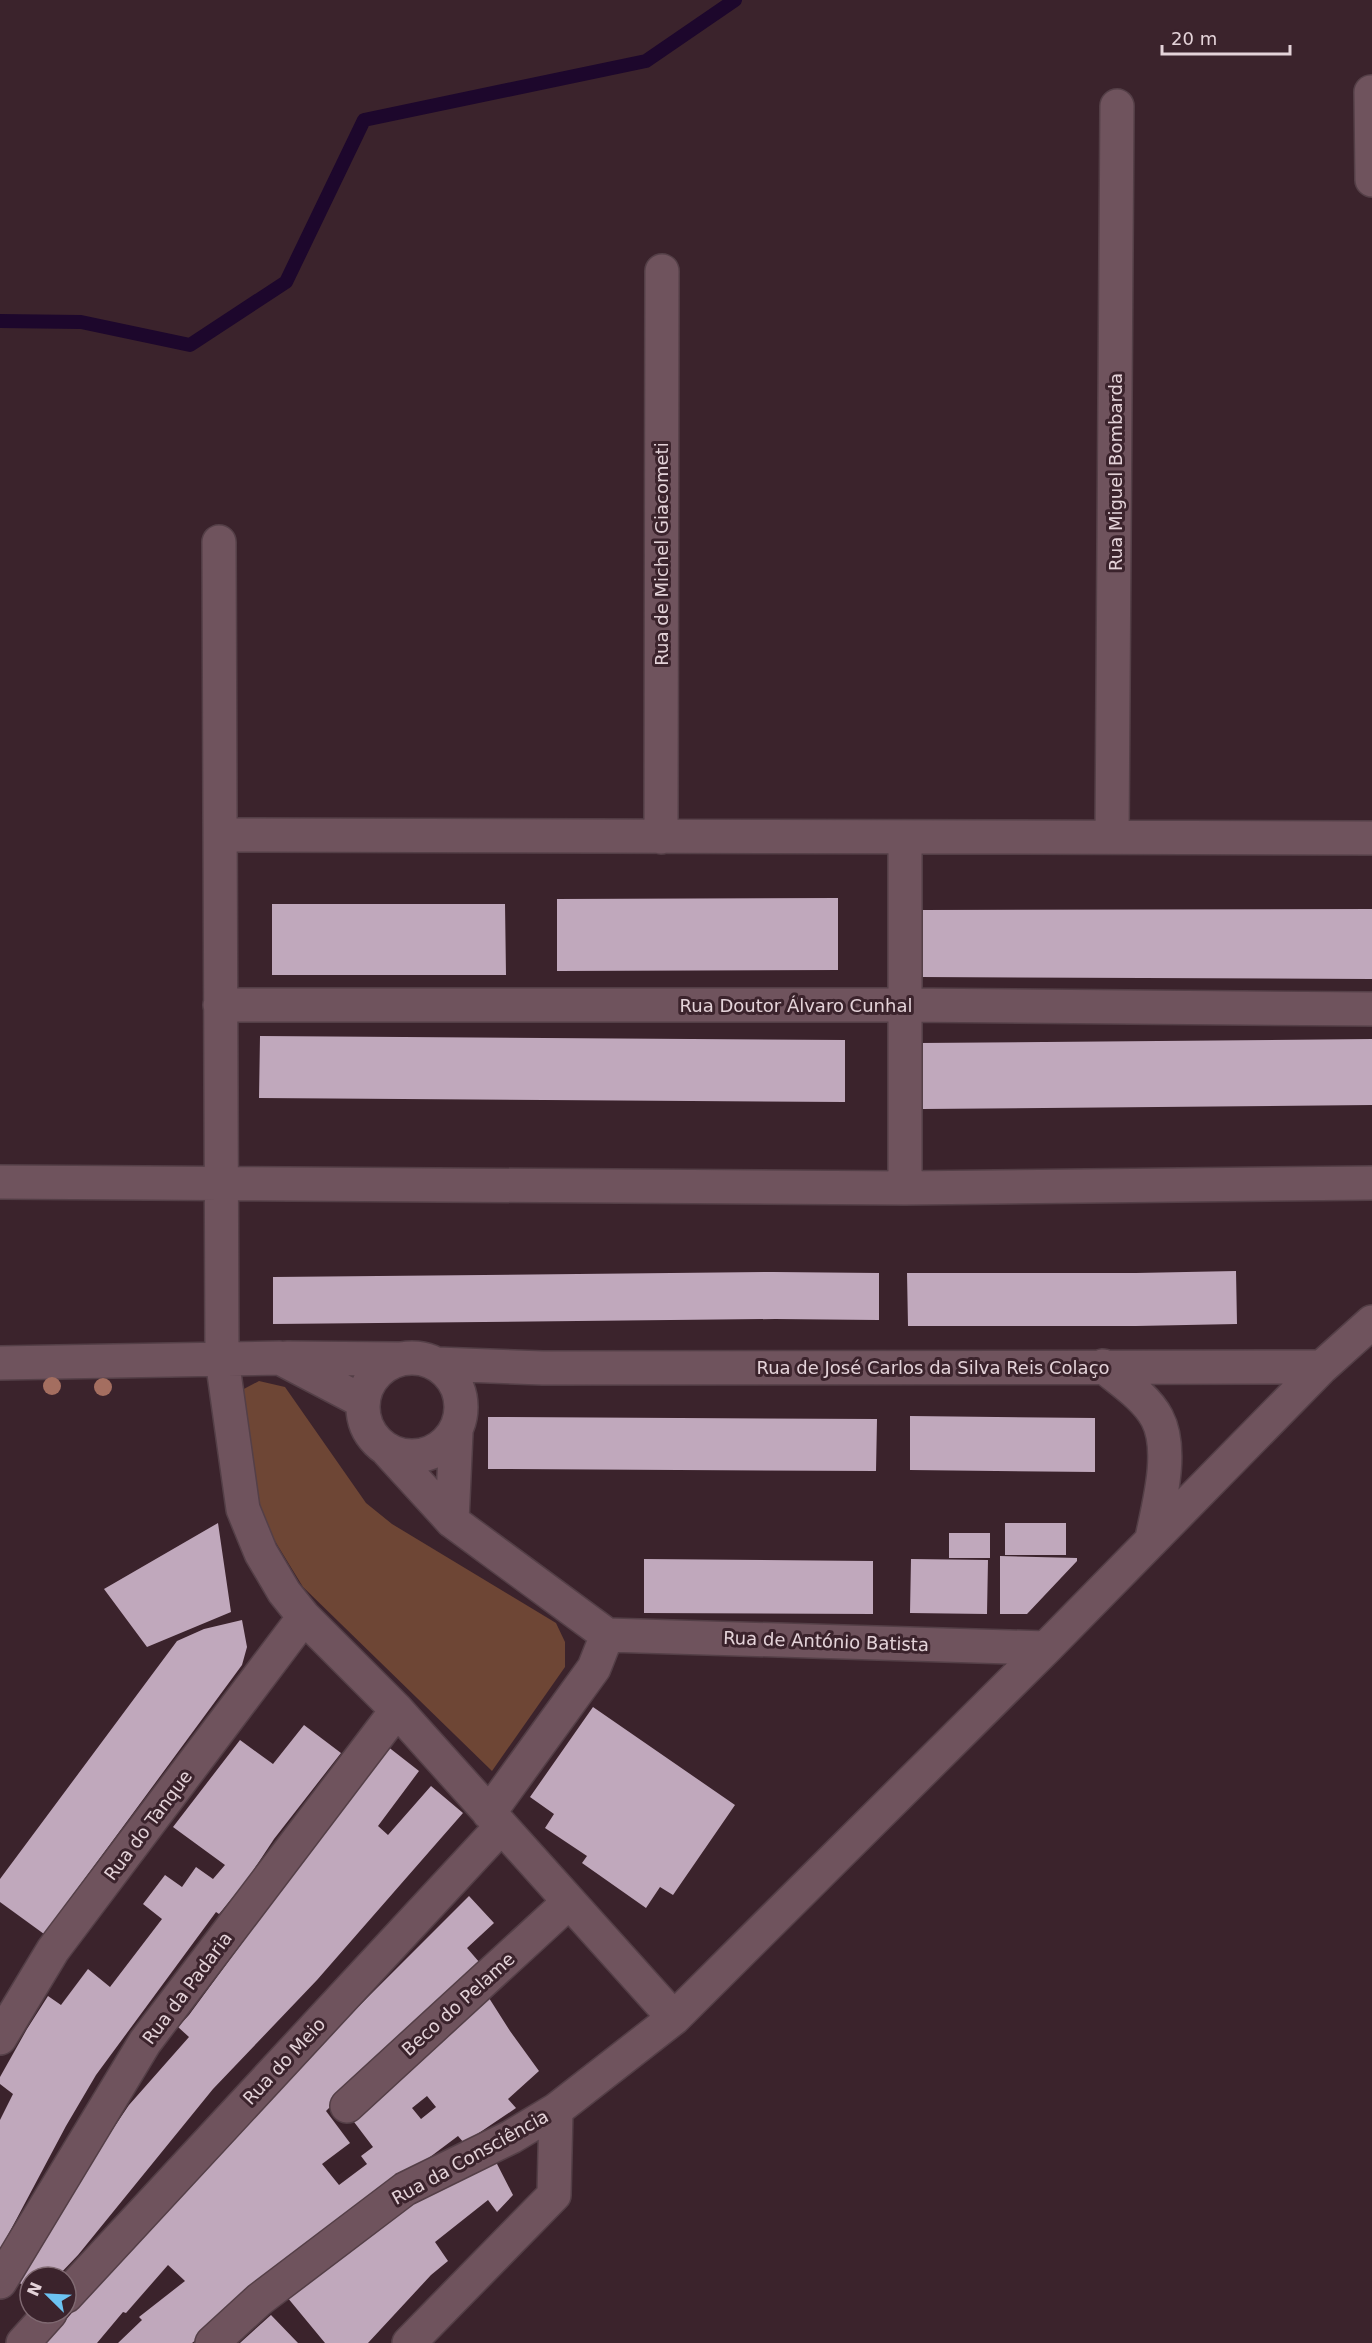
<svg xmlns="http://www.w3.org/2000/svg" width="1372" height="2343" viewBox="0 0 1372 2343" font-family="'DejaVu Sans',sans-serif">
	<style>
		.green { fill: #6e4635 }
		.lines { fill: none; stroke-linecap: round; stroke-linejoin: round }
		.stream { stroke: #1d072c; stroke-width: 14 }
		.building { fill: #c0a8bc; fill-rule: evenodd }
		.minor-casing { stroke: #543f47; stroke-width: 36 }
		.minor { stroke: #6f535d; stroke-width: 33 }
		.tree { fill: #a46e60 }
		.labels { text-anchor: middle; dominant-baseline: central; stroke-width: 6; stroke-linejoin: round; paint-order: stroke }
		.street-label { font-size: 18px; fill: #e4d3d9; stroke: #3b232c }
	</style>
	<rect width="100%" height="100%" fill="#3b232c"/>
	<path class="green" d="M259 1381 285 1387 366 1503 392 1524 556 1623 565 1642V1667L492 1771 303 1587 256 1510 240 1391Z"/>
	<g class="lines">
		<path class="stream" d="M0 321 81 322 190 345 286 282 364 120 646 61 735 0"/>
	</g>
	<path class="building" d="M838 898V970L557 971V899Z
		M272 904H505L506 975H272Z
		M1372 909V979L921 977 923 910Z
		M260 1036 845 1040V1102L259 1098Z
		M1372 1039V1105L921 1109 920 1043Z
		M1236 1271 1237 1324 1136 1326H908L907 1273H1136Z
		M774 1272 879 1273V1320L775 1319 273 1324V1277Z
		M910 1416 1095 1418V1472L910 1470Z
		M488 1417 877 1419 876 1471 488 1469Z
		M218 1523 231 1612 147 1647 104 1589Z
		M1005 1523H1066V1555H1005Z
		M949 1533H990V1558H949Z
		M1000 1556 1077 1558V1561L1027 1614H1000Z
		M644 1559 873 1561V1614L644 1613Z
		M911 1559 988 1560 987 1614 910 1613Z
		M242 1620 247 1647 242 1665 44 1934 0 1902V1879L177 1641 204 1629Z
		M593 1707 735 1805 673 1895 660 1887 646 1908 582 1863 587 1856 545 1828 554 1814 530 1797Z
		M304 1725 341 1753 274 1839 247 1880 219 1914 216 1912 96 2075 66 2126 0 2250V2120L13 2094 0 2084V2077L27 2029 48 1996 61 2005 88 1969 110 1987 162 1919 143 1904 165 1875 182 1887 196 1867 213 1879 225 1865 173 1827 240 1740 273 1764Z
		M387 1746 419 1771 378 1826 388 1835 431 1786 463 1813 317 1980 213 2089 78 2255 57 2277H30V2291L16 2280 34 2246 129 2105 189 2037 178 2027 189 2015Z
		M469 1896 494 1923 467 1948 486 1970 346 2091 326 2111 350 2143 322 2164 339 2185 367 2164 361 2156 373 2147 348 2114 489 1998 510 2031 539 2071 508 2099 516 2108 464 2143 458 2136 418 2166 417 2164 384 2187 192 2343H118L142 2320 139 2317 185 2281 168 2265 126 2313 123 2312 97 2343H41L50 2334 52 2336 95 2286 310 2055ZM427 2096 436 2107 421 2119 412 2108Z
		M496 2162 513 2195 497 2212 488 2200 435 2242 448 2261 431 2275 368 2343H325L287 2297 388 2215Z
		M271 2315 298 2343H240Z"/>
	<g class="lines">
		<defs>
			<path id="minor" d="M1371 92 1372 180
				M219 542 222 1359 243 1509 261 1553 284 1592 304 1617 397 1710 674 2018
				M220 835 1372 838
				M661 837 662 271
				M905 837V1188
				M1112 837 1117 106
				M220 1005H905L1372 1009
				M0 1182 905 1188 1372 1183
				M363 1407a49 49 0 1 1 98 0a49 49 0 1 1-98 0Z
				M287 1358 399 1359
				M0 1363 280 1358 362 1401
				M437 1364 543 1368 1322 1367
				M1103 1366C1121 1381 1146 1397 1157 1418 1174 1450 1159 1504 1152 1538
				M388 1451 452 1521 607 1635
				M452 1521 456 1432
				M607 1635 1046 1648
				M489 1813 594 1668 607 1635
				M0 2038 53 1950 304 1617
				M347 2106 569 1902
				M0 2282 145 2042 397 1710
				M66 2296 501 1827
				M23 2343 50 2313
				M212 2343 260 2299 405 2189 511 2137 556 2110 674 2018 1046 1648 1322 1367 1372 1322
				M409 2343 554 2195 556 2110"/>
		</defs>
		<use href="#minor" class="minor-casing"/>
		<use href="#minor" class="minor"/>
	</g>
	<g class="tree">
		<circle cx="52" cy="1386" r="9"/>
		<circle cx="103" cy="1387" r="9"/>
	</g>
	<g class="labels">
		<g class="street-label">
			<text transform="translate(1115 472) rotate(-90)">Rua Miguel Bombarda</text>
			<text transform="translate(661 554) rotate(-90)">Rua de Michel Giacometi</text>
			<text x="796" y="1005">Rua Doutor Álvaro Cunhal</text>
			<text x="933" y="1367">Rua de José Carlos da Silva Reis Colaço</text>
			<text transform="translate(826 1641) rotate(2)">Rua de António Batista</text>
			<text transform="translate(148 1825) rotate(-53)">Rua do Tanque</text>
			<text transform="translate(187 1988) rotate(-53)">Rua da Padaria</text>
			<text transform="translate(458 2004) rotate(-42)">Beco do Pelame</text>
			<text transform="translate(284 2061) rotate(-47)">Rua do Meio</text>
			<text transform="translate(470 2157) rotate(-29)">Rua da Consciência</text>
		</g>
	</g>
	<g transform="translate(48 2295) rotate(294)"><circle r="28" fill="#3b232c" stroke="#7f6971" stroke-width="1.5"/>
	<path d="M0-4.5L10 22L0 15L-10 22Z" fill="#6cc3f2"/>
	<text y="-9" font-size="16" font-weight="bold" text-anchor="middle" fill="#e4d3d9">N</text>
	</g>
	<path d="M1162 45v9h128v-9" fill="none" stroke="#e4d3d9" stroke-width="3"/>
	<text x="1171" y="45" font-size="18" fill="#e4d3d9" stroke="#3b232c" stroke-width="4.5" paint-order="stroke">20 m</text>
</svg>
